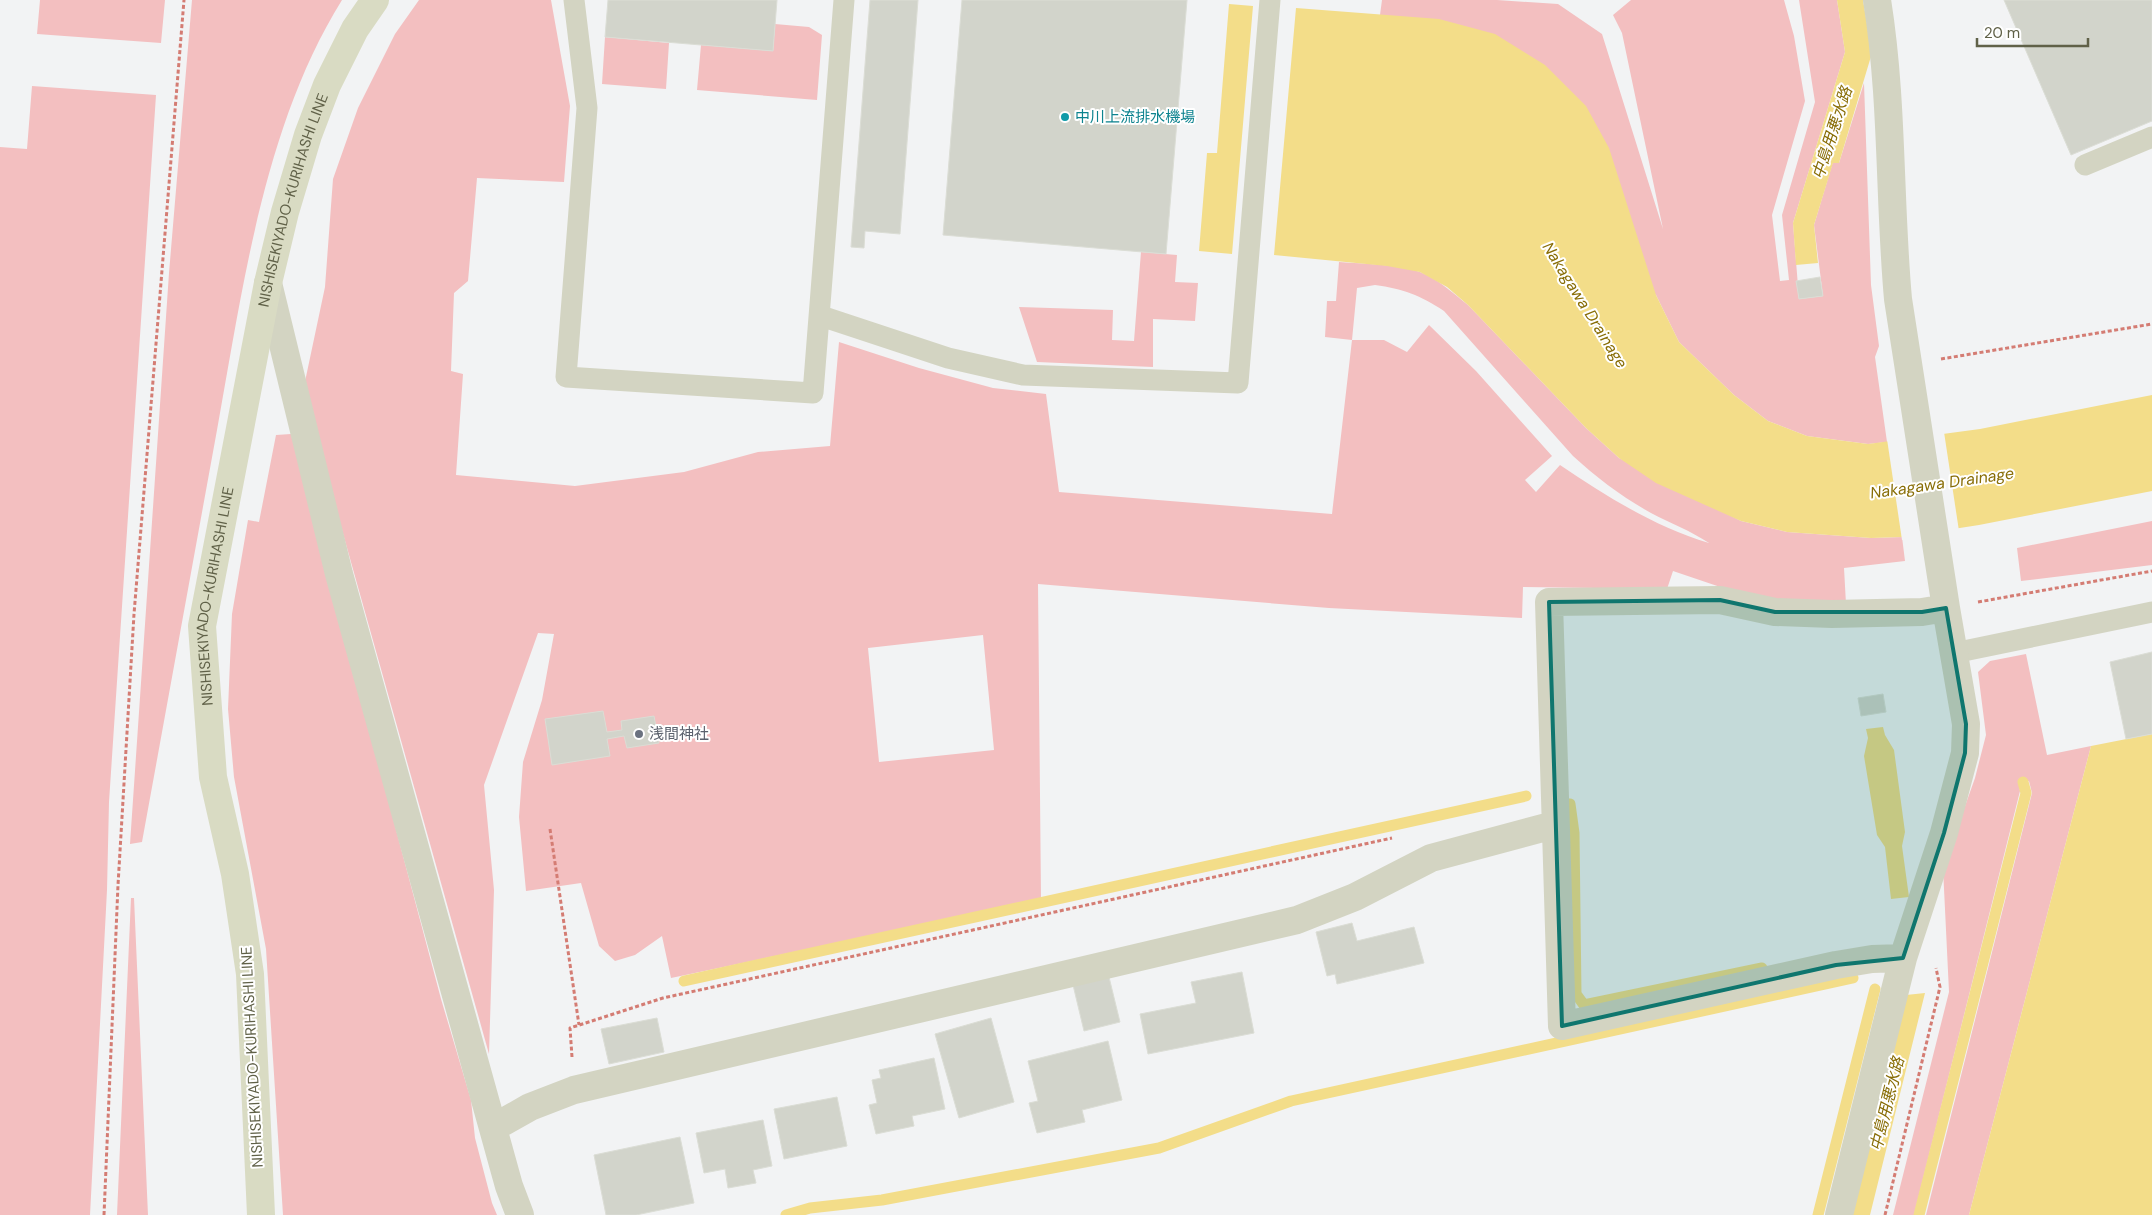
<svg xmlns="http://www.w3.org/2000/svg" width="2152" height="1215" viewBox="0 0 2152 1215" font-family="'DM Sans','Noto Sans JP',sans-serif">
	<style>
		.green { fill: #f3bfc0; fill-rule: evenodd }
		.water { fill: #f3dd89 }
		.pier { fill: #f2f3f4 }
		.lines { fill: none; stroke-linecap: round; stroke-linejoin: round }
		.stream { stroke: #f3dd89; stroke-width: 11 }
		.building { fill: #d2d4cb; stroke: #dbddd5 }
		.path { stroke: #d47c73; stroke-width: 3; stroke-dasharray: 4 2.5; stroke-linecap: butt }
		.service { stroke: #d3d4c2; stroke-width: 21 }
		.minor { stroke: #d3d4c2; stroke-width: 28 }
		.secondary { stroke: #d9dbc3; stroke-width: 28 }
		.marked { fill: #0f766e; fill-opacity: 0.2; stroke: #0f766e; stroke-width: 4; stroke-linejoin: round }
		.culture-dot { fill: #0f9aa8; stroke: #fff; stroke-width: 2 }
		.worship-dot { fill: #6b7280; stroke: #fff; stroke-width: 2 }
		.labels { text-anchor: middle; dominant-baseline: central; stroke-width: 4; stroke-linejoin: round; paint-order: stroke }
		.culture-label { font-size: 15px; fill: #0d838f; stroke: #fff; text-anchor: start }
		.street-label { font-size: 15px; fill: #606148; stroke: #fff }
		.worship-label { font-size: 15px; fill: #5b616d; stroke: #fff; text-anchor: start }
		.water-label { font-size: 16px; font-style: italic; fill: #886d06; stroke: #fff }
	</style>
	<rect width="100%" height="100%" fill="#f2f3f4"/>
	<path class="green" d="M40 0H165L161 43 37 34Z
		M192 0H342C264 125 243 287 217 430 192 567 167 705 142 842L130 844 169 273Z
		M419 0H551L570 106 564 182 477 178 468 281 454 293 451 371 463 374 456 475 575 486 684 472 758 452 830 446 839 342 919 368 993 388 1046 394 1059 492 1332 514 1352 340 1325 337 1327 301H1336L1339 262C1365 264 1395 264 1420 272 1438 279 1453 293 1468 305L1586 428 1619 458 1741 521 1787 532 1871 538 1902 537 1905 561 1844 568 1846 604 1785 602 1735 592 1673 571 1667 589 1523 587 1522 618 1329 608 1038 584 1041 900 671 978 662 936 635 955 615 961 599 946 581 883 526 891 519 817 523 762 542 700 554 634 538 633 484 785 494 890 489 1054 303 391 325 287 333 179 358 108 395 34ZM1375 285C1403 289 1420 295 1444 311L1573 456C1597 478 1622 497 1651 513 1670 523 1691 531 1709 543 1655 527 1606 496 1560 465L1536 492 1525 480 1552 456 1476 371 1429 325 1407 352 1384 340H1352L1357 288ZM983 635 994 750 879 762 868 648Z
		M1382 0H1497L1558 4 1602 34 1663 229 1622 33 1613 15 1631 0H1784L1794 36 1805 101 1772 215 1780 281 1789 280 1782 215 1815 102 1799 0H1837L1845 52 1793 223 1799 299 1823 296 1814 225 1833 162 1839 163 1864 83 1871 285 1879 346 1875 357 1887 442 1868 444 1807 436 1768 421 1734 395 1679 342 1656 295 1380 15Z
		M775 24 809 27 822 35 817 100 697 90 701 45 773 51Z
		M605 37 669 43 666 89 602 84Z
		M32 86 156 95 109 802 107 890 90 1215H0V147L27 149Z
		M1141 252 1177 255 1175 282 1198 283 1195 321 1153 319V367L1037 362 1019 307 1113 310 1112 340 1134 341Z
		M291 434 441 999 471 1100 475 1138 492 1203 497 1215H283L266 949 234 777 228 709 232 614 248 520 259 522 276 435Z
		M2152 521V565L2021 581 2017 548Z
		M2026 654 2047 755 2091 746 1969 1215H1926L2032 793 2029 781 2019 784 2020 791 1914 1215H1893L1949 992 1943 868 1975 778 1986 735 1978 672 1990 661Z
		M131 898H134L148 1215H117Z"/>
	<path class="water" d="M1837 0H1863L1872 53 1839 163H1833L1814 225 1818 263 1796 265 1793 223 1845 52Z
		M1229 4 1253 6 1232 254 1199 251 1207 153H1217Z
		M1296 8 1439 19 1495 34 1545 65 1586 106 1609 148 1656 295 1679 342 1734 395 1768 421 1807 436 1868 444 1980 429 2152 395V491L1979 525 1902 537 1871 538 1787 532 1741 521 1656 483 1619 458 1586 428 1468 305 1447 287 1420 272 1387 266 1274 255Z
		M1883 727 1885 735 1894 750 1905 832 1902 846 1909 897 1891 899 1885 847 1877 835 1864 756 1868 738 1866 729Z
		M2152 734V1215H1969L2091 746Z
		M1925 993 1870 1215H1851L1906 995Z"/>
	<path class="pier" d="M1944 432 1959 531 1902 540 1887 439Z"/>
	<g class="lines">
		<path class="stream" d="M1570 804 1574 833 1576 994 1584 1005 1762 968
			M684 981 1526 796
			M786 1215 810 1208 882 1200 1159 1148 1291 1101 1853 978
			M1818 1215 1875 989
			M1919 1215 2026 793 2023 782"/>
	</g>
	<path class="building" d="M608 0H777L773 51 605 37Z
		M870 0H918L900 234 865 231 864 248 851 247Z
		M962 0H1187L1166 254 943 235Z
		M2004 0H2152V121L2071 155Z
		M1820 277 1823 296 1799 299 1796 281Z
		M2152 652V734L2126 739 2110 662Z
		M1883 694 1886 712 1861 716 1858 698Z
		M603 711 607 732 622 730 621 721 654 716 659 743 627 748 624 736 607 739 610 756 552 765 545 719Z
		M1352 923 1357 941 1414 927 1424 963 1337 984 1335 974 1327 976 1316 932Z
		M1242 972 1254 1033 1148 1054 1140 1014 1196 1003 1191 982Z
		M1109 977 1120 1022 1084 1031 1073 985Z
		M657 1018 664 1052 609 1064 601 1029Z
		M991 1018 1014 1102 959 1118 935 1034Z
		M1108 1041 1122 1100 1082 1110 1085 1122 1037 1133 1029 1103 1038 1101 1028 1061Z
		M934 1058 945 1109 912 1116 914 1126 876 1134 869 1105 877 1103 872 1080 881 1078 879 1070Z
		M837 1097 847 1146 784 1159 774 1109Z
		M763 1120 772 1166 753 1170 756 1183 728 1188 725 1169 704 1173 696 1133Z
		M680 1137 694 1203 636 1215H606L594 1155Z"/>
	<g class="lines">
		<path class="path" d="M1941 359 2152 324
			M1978 602 2152 571
			M550 829 579 1025
			M572 1057 570 1028 663 998 1392 838
			M104 1215 118 885 134 614 184 0
			M1885 1215 1940 987 1936 968"/>
		<path class="service" d="M574 0 587 108 566 377 813 393 844 0
			M2085 165 2152 137
			M821 316 948 358 1023 375 1238 383 1270 0
			M1954 653 2152 612"/>
		<path class="minor" d="M268 283 339 574 509 1186 520 1215
			M1903 958 1872 959 1836 965 1562 1026 1549 602 1720 600 1775 612 1832 614 1922 612 1946 608
			M493 1128 530 1107 574 1090 1297 920 1355 897 1431 858 1554 825
			M1839 1215 1903 958 1944 833 1965 753 1966 724 1946 608 1898 299C1889 200 1893 99 1877 0"/>
		<path class="secondary" id="s1" d="M261 1215 250 974 235 874 213 777 202 626 268 283 285 212 308 135 327 85 355 29 375 0"/>
	</g>
	<path class="marked" d="M1720 600 1775 612H1922L1946 608 1966 724 1965 753 1944 833 1903 958 1836 965 1562 1026 1549 602Z"/>
	<circle class="culture-dot" cx="1065" cy="117" r="5"/>
	<circle class="worship-dot" cx="639" cy="734" r="5"/>
	<g class="labels">
		<g class="culture-label">
			<text x="1075" y="117">中川上流排水機場</text>
		</g>
		<g class="street-label">
			<text stroke="none"><textPath href="#s1" startOffset="1029">NISHISEKIYADO-KURIHASHI LINE</textPath></text>
			<text stroke="none"><textPath href="#s1" startOffset="624">NISHISEKIYADO-KURIHASHI LINE</textPath></text>
			<text transform="translate(252 1057) rotate(-93)">NISHISEKIYADO-KURIHASHI LINE</text>
		</g>
		<g class="worship-label">
			<text x="649" y="734">浅間神社</text>
		</g>
		<g class="water-label">
			<text transform="translate(1832 133) rotate(-72)">中島用悪水路</text>
			<text transform="translate(1585 305) rotate(58)">Nakagawa Drainage</text>
			<text transform="translate(1942 483) rotate(-8)">Nakagawa Drainage</text>
			<text transform="translate(1887 1104) rotate(-76)">中島用悪水路</text>
		</g>
	</g>
	<path d="M1977 38v8h111v-8" fill="none" stroke="#606148" stroke-width="2.5"/>
	<text x="1984" y="38" font-size="15" fill="#606148" stroke="#ffffff" stroke-width="4" paint-order="stroke">20 m</text>
</svg>
